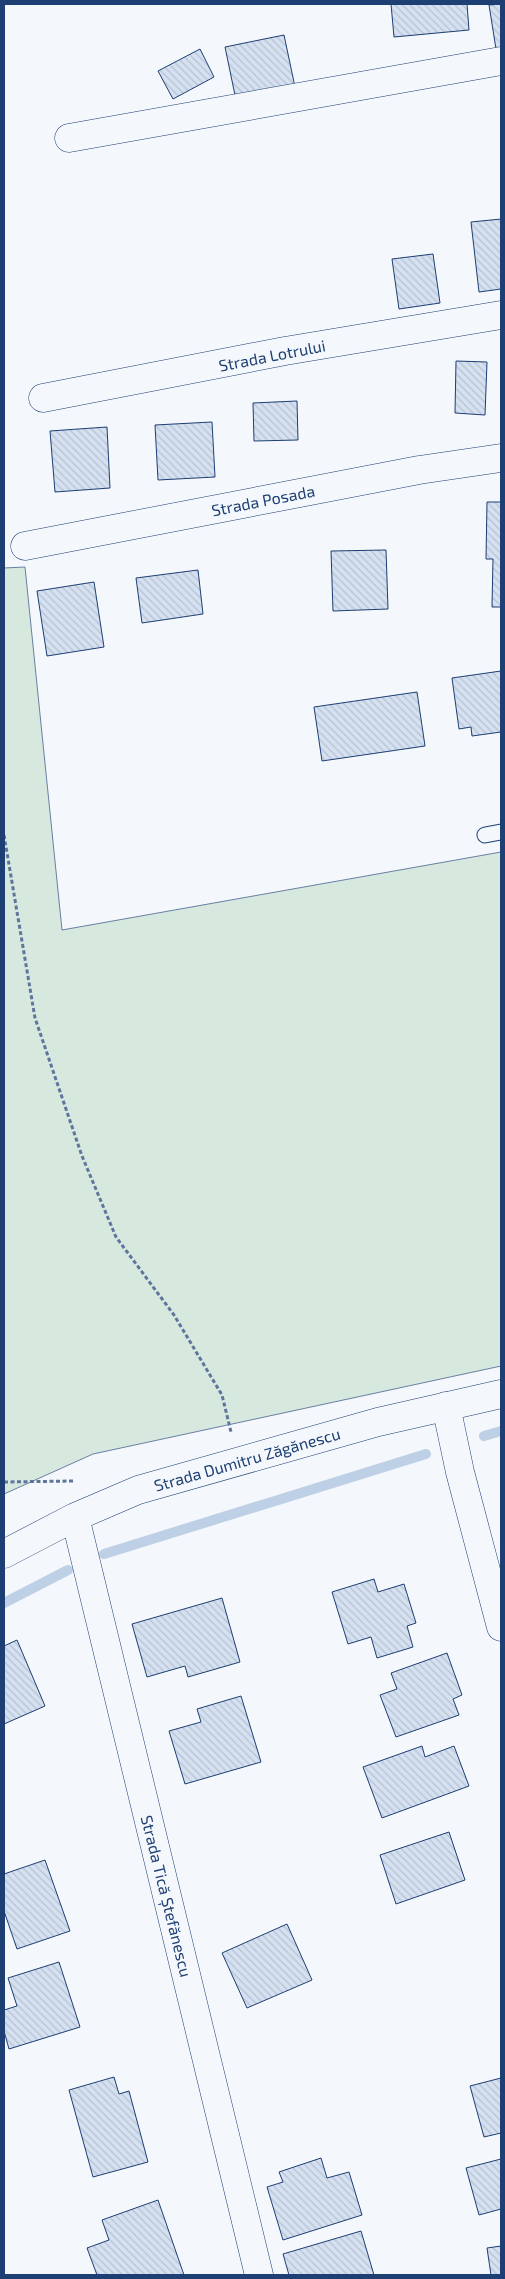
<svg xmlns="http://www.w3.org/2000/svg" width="505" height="2279" viewBox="0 0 505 2279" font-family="'Exo 2',sans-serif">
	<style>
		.green { fill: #d7e8df; stroke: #687fa3 }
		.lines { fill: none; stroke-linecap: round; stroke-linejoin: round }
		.stream { stroke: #bed0e5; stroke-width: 10 }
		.building { fill: url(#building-back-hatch); stroke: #1d3f73 }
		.lane-casing { stroke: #1d3f73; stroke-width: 17 }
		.street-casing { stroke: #1d3f73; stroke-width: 29 }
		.path { stroke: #5e769c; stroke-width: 3; stroke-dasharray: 4 2.5; stroke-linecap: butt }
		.lane { stroke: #f4f7fb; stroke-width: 15 }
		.street { stroke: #f4f7fb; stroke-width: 28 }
		.labels { text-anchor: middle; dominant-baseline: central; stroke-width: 4; stroke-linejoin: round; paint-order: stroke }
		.street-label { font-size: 16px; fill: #1d3f73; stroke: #f4f7fb }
	</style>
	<defs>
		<pattern id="building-back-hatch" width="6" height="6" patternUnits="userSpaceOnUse" patternTransform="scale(1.25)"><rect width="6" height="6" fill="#d5e0f0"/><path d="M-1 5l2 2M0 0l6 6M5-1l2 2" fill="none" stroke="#b6c1d1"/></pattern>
	</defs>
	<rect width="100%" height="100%" fill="#f4f7fb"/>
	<path class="green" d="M25 567 62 930 501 852V1366L93 1454 4 1494V568Z"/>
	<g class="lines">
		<path class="stream" d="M484 1436 501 1431
			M104 1554 426 1454
			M4 1603 68 1570"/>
	</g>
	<path class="building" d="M391 4H467L469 30 394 37Z
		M501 4V48L496 49 489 5Z
		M284 35 295 87 236 100 225 47Z
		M200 49 214 77 173 99 158 71Z
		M501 219V289L479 292 471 222Z
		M433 254 440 303 399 309 392 259Z
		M456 361 487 362 485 415 455 413Z
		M297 401 298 440 254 441 253 403Z
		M212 422 215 477 158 480 155 425Z
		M107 427 110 488 55 492 50 431Z
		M487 502H501V607H492L493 559H486Z
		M386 550 388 609 333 611 331 551Z
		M198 570 203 614 142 623 136 578Z
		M94 582 104 647 47 656 37 591Z
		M501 671V732L472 736 471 727 459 729 452 678Z
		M417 692 425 746 322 761 314 707Z
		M374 1579 378 1592 404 1584 416 1623 407 1626 413 1647 377 1658 371 1637 348 1644 332 1592Z
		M222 1598 240 1662 188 1677 185 1666 147 1677 132 1624Z
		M17 1640 45 1706 4 1724V1646Z
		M447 1653 462 1695 453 1699 459 1715 396 1737 380 1695 397 1689 391 1673Z
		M241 1696 261 1762 185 1784 169 1731 201 1722 197 1709Z
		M422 1746 425 1757 454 1746 469 1786 382 1818 363 1767Z
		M449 1832 465 1880 396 1904 380 1855Z
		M45 1860 70 1931 17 1949 4 1911V1874Z
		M287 1924 312 1980 247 2008 222 1953Z
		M59 1962 80 2027 9 2049 4 2031V2010L17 2006 8 1978Z
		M114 2077 119 2094 129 2091 148 2162 93 2177 69 2090Z
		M501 2078V2133L484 2137 470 2086Z
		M321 2158 327 2178 349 2172 362 2215 283 2240 267 2187 283 2182 279 2172Z
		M501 2159V2209L479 2215 466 2168Z
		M158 2200 184 2275H97L87 2248 109 2240 102 2220Z
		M361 2231 374 2275H289L283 2254Z
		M501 2246V2275H491L487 2248Z"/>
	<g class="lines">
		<defs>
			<path id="lane" d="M485 835 501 832"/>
			<path id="street" d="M69 138 501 61
				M43 398 285 351 501 315
				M25 546 419 470 501 458
				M446 1406 460 1472 501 1627
				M75 1517 259 2275
				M4 1554 75 1517 138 1490 378 1422 501 1394"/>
		</defs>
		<use href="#lane" class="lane-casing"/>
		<use href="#street" class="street-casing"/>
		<path class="path" d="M4 835 35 1018 82 1156 116 1237 174 1315 222 1395 231 1432
			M4 1482 73 1481"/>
		<use href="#lane" class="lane"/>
		<use href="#street" class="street"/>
	</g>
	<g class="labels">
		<g class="street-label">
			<text transform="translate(272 355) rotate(-11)">Strada Lotrului</text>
			<text transform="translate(263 500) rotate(-11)">Strada Posada</text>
			<text transform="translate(247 1459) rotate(-16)">Strada Dumitru Zăgănescu</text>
			<text transform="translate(167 1896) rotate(76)">Strada Tică Ștefănescu</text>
		</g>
	</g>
	<rect width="505" height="2279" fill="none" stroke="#1d3f73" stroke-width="10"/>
</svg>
